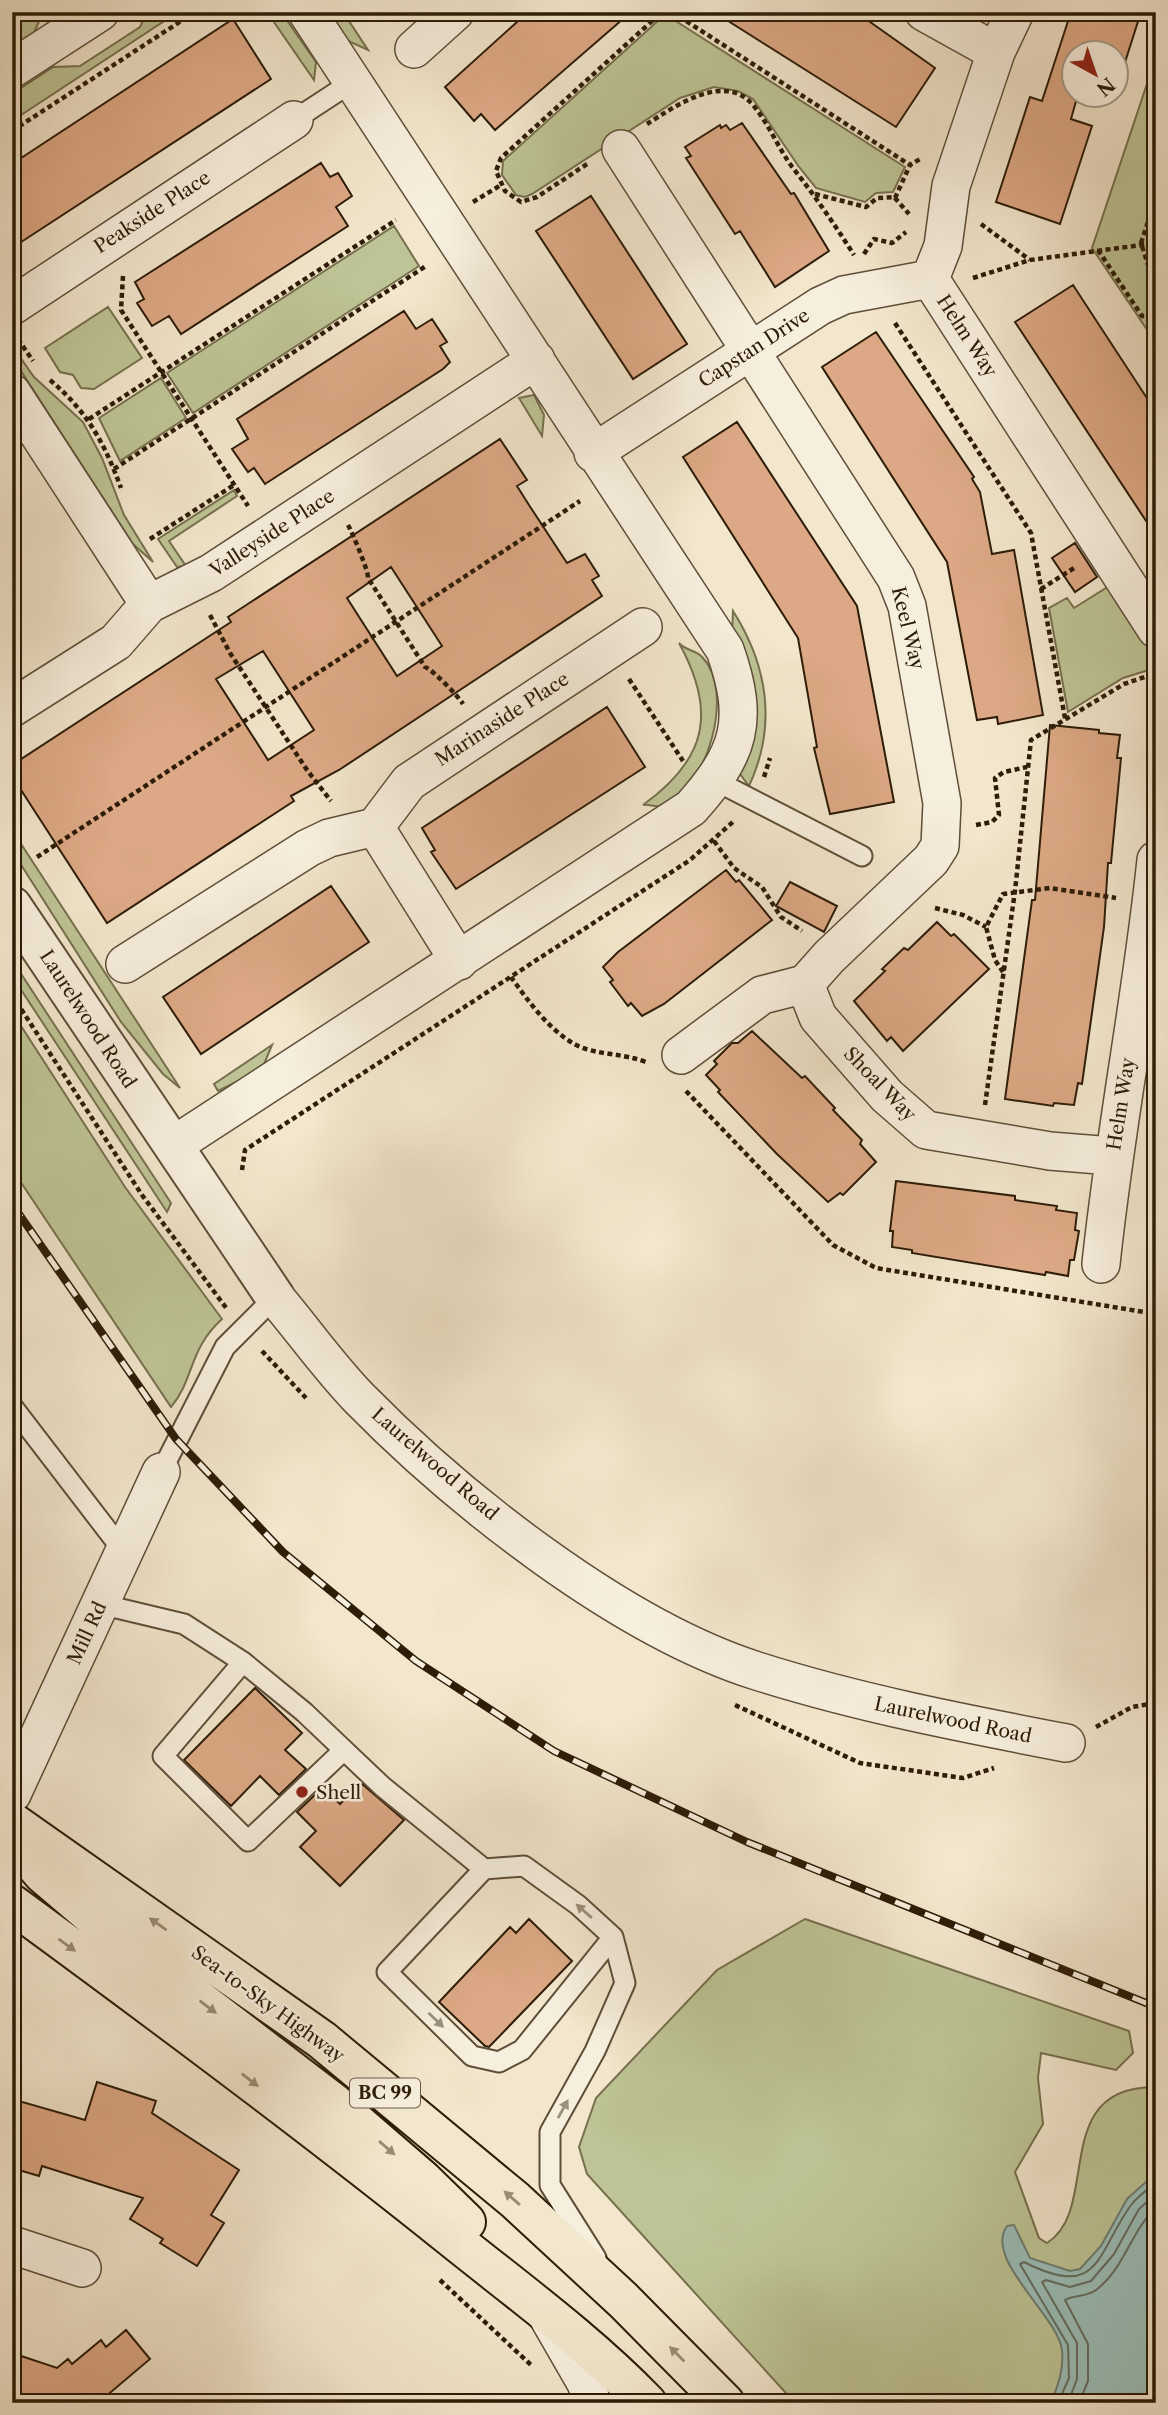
<svg xmlns="http://www.w3.org/2000/svg" width="1168" height="2415" viewBox="0 0 1168 2415" font-family="'Libre Caslon Text',serif">
	<style>
		.green { fill: #bec495; stroke: #76704e; stroke-width: 2 }
		.water { fill: #9bbfb9; stroke: #6f7e72; stroke-width: 2 }
		.lines { fill: none; stroke-linecap: round; stroke-linejoin: round }
		.shore { stroke: #646e60; stroke-width: 2 }
		.building { fill: #dca885; stroke: #2d1c07; stroke-width: 2; fill-rule: evenodd }
		.service-casing { stroke: #5e4e38; stroke-width: 23 }
		.minor-casing { stroke: #5e4e38; stroke-width: 40 }
		.tertiary-casing { stroke: #5e4e38; stroke-width: 42 }
		.trunk-casing { stroke: #2d1c07; stroke-width: 42 }
		.path { stroke: #2d1c07; stroke-width: 4.5; stroke-dasharray: 5 3.5; stroke-linecap: butt }
		.service { stroke: #f7efde; stroke-width: 19 }
		.minor { stroke: #f7efde; stroke-width: 37 }
		.tertiary { stroke: #f7efde; stroke-width: 38 }
		.trunk { stroke: #f2e6cc; stroke-width: 38 }
		.rail-casing { stroke: #2d1c07; stroke-width: 8 }
		.rail { stroke: #f7efde; stroke-width: 5; stroke-dasharray: 16; stroke-linecap: butt }
		.oneway { fill: #9c907d }
		.oneway2 { fill: #998b73 }
		.poi-dot { fill: #8f2418; stroke: #f7efde; stroke-width: 2.5 }
		.labels { text-anchor: middle; dominant-baseline: central; stroke-width: 5; stroke-linejoin: round; paint-order: stroke }
		.shield { fill: #f7efde; stroke: #6a5b48; stroke-width: 2 }
		.shield-label { font-size: 18px; font-weight: bold; fill: #2d1c07 }
		.street-label { font-size: 19px; fill: #2d1c07; stroke: #f7efde }
		.poi-label { font-size: 19px; fill: #2d1c07; stroke: #f7efde; text-anchor: start }
	</style>
	<rect width="100%" height="100%" fill="#f2e6cc"/>
	<filter id="stains"><feTurbulence type="fractalNoise" baseFrequency=".00286" numOctaves="4"/><feColorMatrix values="0 0 0 0 .2 0 0 0 0 .09 0 0 0 0 .02 0 0 0 .5 -.17"/></filter>
	<radialGradient id="worn" r=".72"><stop offset=".6" stop-color="#630" stop-opacity="0"/><stop offset="1" stop-color="#630" stop-opacity=".3"/></radialGradient>
	<path class="green" d="M24 12H43L34 33 12 48V20Z
		M147 12H178L12 121V94L53 67 80 66 140 27Z
		M267 12H281L316 62 314 80Z
		M329 12H343L368 50 346 40Z
		M671 18 905 167 893 192 876 193 865 202 816 188 799 167 753 99 738 91 714 87 680 98 532 194 525 197 516 195 502 175 503 161 660 19Z
		M1156 57V343L1092 248Z
		M394 226 419 266 193 413 167 373Z
		M108 307 142 358 94 389 81 388 73 375 60 372 45 348Z
		M15 350 34 377 83 422 102 458 124 515 153 562 133 544 21 371Z
		M161 378 186 418 120 461 99 418Z
		M534 395 544 415 542 436 519 398Z
		M234 490 237 496 169 541 186 566 177 567 158 539Z
		M1109 586 1147 644 1155 668 1123 678 1068 712 1049 608 1067 598 1074 608Z
		M733 611C768 666 777 726 749 786L740 774 747 756 732 634Z
		M679 643C686 651 696 650 702 657 736 691 707 790 664 806 659 808 649 804 643 805 707 759 717 712 679 643Z
		M12 830 180 1088 163 1074 121 1022 18 860 12 850Z
		M12 960 171 1203 167 1212 12 976Z
		M12 1012 125 1187 222 1319C188 1350 195 1378 171 1407L12 1169Z
		M272 1045 262 1069 218 1091 214 1084Z
		M805 1919 1129 2031 1133 2053 1116 2070 1041 2053 1038 2078 1043 2124 1015 2172 1039 2238 1047 2243C1102 2209 1048 2086 1156 2087V2396L1151 2403H795L587 2174 579 2147 596 2098 717 1970Z"/>
	<path class="water" d="M1156 2173V2403H1051C1058 2385 1064 2370 1062 2350 1058 2316 983 2259 1007 2226L1014 2225 1030 2258 1070 2271 1080 2269 1101 2246 1127 2199Z"/>
	<g class="lines">
		<path class="shore" d="M1058 2403 1069 2378 1068 2345 1020 2264 1024 2262C1100 2301 1096 2254 1131 2205 1138 2196 1148 2189 1156 2183
			M1068 2403 1077 2379V2343L1042 2282 1046 2280 1070 2287 1091 2281 1114 2254 1139 2209 1156 2194
			M1079 2403 1088 2381V2344L1065 2300C1074 2295 1087 2297 1096 2290 1125 2268 1131 2230 1156 2208"/>
	</g>
	<path class="building" d="M528 12H631L495 130 481 114 474 121 445 87Z
		M714 12H856L935 68 896 127Z
		M1071 12H1141L1120 78 1116 76V52H1074V94H1078L1071 119 1092 126 1060 224 996 202 1030 97 1042 101Z
		M233 19 271 79 12 248V164Z
		M742 123 791 194 794 193 829 251 775 287 740 231 735 234 686 158 691 156 685 147 720 125 721 128 726 125 730 130Z
		M321 163 330 177 338 173 352 196 336 207 348 226 181 334 169 316 152 326 137 303 144 299 135 282Z
		M591 196 687 344 633 379 536 231Z
		M1073 285 1156 412V536L1015 322Z
		M404 311 416 329 432 319 447 342 440 346 450 362 443 369 265 484 254 468 248 472 232 449 248 439 237 419Z
		M876 332 974 477 972 479 980 492 992 554 1014 550 1043 715 998 724 997 717 977 720 947 562 822 367Z
		M737 422 857 606 894 802 830 814 814 748 817 747 798 638 683 457Z
		M500 439 527 480 517 486 529 505 567 563 585 554 599 576 592 580 602 596 339 770 291 796 294 801 107 923 12 776V765L231 622 228 617ZM391 567 442 646 397 676 347 598ZM263 651 314 730 268 760 216 679Z
		M1075 543 1097 577 1075 592 1052 558Z
		M607 707 645 767 456 889 431 852 435 850 422 828Z
		M1050 725 1099 730V733L1120 735 1117 758H1121L1111 863H1108L1104 927 1082 1084 1078 1083 1074 1105 1054 1103 1053 1106 1005 1099 1032 900H1035Z
		M726 870 736 882 739 880 772 920 664 1004 642 1016 631 1003 628 1006 610 982 613 980 603 967 618 952Z
		M790 882 837 906 824 932 776 906Z
		M331 886 369 942 201 1054 163 997Z
		M937 922 951 936 954 934 989 969 903 1051 891 1037 887 1041 854 1001 885 971 882 969 904 948 908 950Z
		M752 1031 802 1078 805 1076 835 1108 833 1110 862 1140 860 1144 876 1162 843 1195 840 1193 828 1202 777 1154 718 1092 720 1090 706 1075 717 1064 714 1061 732 1043H738Z
		M896 1181 1015 1196V1200L1057 1206 1056 1210 1077 1213 1075 1230 1079 1231 1074 1260H1070L1068 1276 1046 1272 1045 1275 912 1253V1250L892 1247 893 1231H890Z
		M255 1688 302 1733 285 1750 306 1769 279 1795 260 1776 231 1806 184 1760Z
		M361 1783 404 1820 340 1886 300 1847 316 1831 297 1812 323 1787 340 1804Z
		M529 1919 572 1961 489 2047 485 2046 439 2002 510 1927 516 1933Z
		M97 2082 156 2101 152 2113 239 2170 211 2215 224 2223 197 2266 160 2243 163 2239 130 2219 143 2198 42 2166 39 2176 12 2168V2099L85 2120Z
		M126 2330 150 2359 98 2403H12V2353L57 2368 68 2359 72 2364 101 2340 106 2347Z"/>
	<g class="lines">
		<defs>
			<path id="service" d="M294 120 352 82
				M716 781 862 856
				M12 1406 124 1552
				M161 1472 225 1347 275 1297
				M100 1604 184 1624 243 1662 304 1712 383 1787 484 1869
				M243 1662 163 1756 248 1841 344 1750
				M596 2258 550 2185V2132L595 2051 625 1983 613 1937 578 1905 524 1866 484 1869 387 1972 472 2056 499 2062 522 2050 613 1937"/>
			<path id="minor" d="M924 12 996 52
				M414 49 455 12
				M12 69 100 12
				M621 149 896 578 907 606 942 803 940 846 931 860 829 957 805 984 762 995 681 1055
				M930 279 1156 629
				M930 279 943 246 951 186 996 52 1015 12
				M12 306 294 120
				M12 393 149 604
				M593 453 820 306 844 295 930 279
				M12 708 116 642 149 604 211 573 536 360
				M459 961 375 827 409 782 643 627
				M125 964 308 848 329 838 375 827
				M805 984 818 1017 887 1096 926 1130 1050 1151 1112 1156
				M174 1145 691 808C740 753 750 721 725 650L307 12
				M1101 1264C1115 1129 1142 996 1156 860
				M275 1297C303 1330 329 1367 359 1398 459 1500 621 1628 757 1671 858 1703 962 1723 1066 1743
				M12 1794 161 1472
				M12 2245 82 2268
				M548 2317 586 2383 592 2403"/>
			<path id="tertiary" d="M12 906 275 1297"/>
			<path id="trunk" d="M12 1822 322 2040 515 2200 623 2300 725 2403
				M22 1850 43 1874 123 1942 334 2103 423 2180 466 2222
				M12 1904C161 2013 309 2123 452 2238 518 2291 588 2342 647 2403"/>
		</defs>
		<use href="#service" class="service-casing"/>
		<use href="#minor" class="minor-casing"/>
		<use href="#tertiary" class="tertiary-casing"/>
		<use href="#trunk" class="trunk-casing"/>
		<path class="path" d="M672 12 910 165 920 159
			M647 124C674 107 724 71 753 105 769 124 778 148 793 168 815 196 835 225 854 255
			M12 131 195 12
			M587 164 537 197 521 202 505 191 496 171 501 158 662 12
			M815 194 866 207 877 198 894 197 909 214
			M895 198 910 165
			M1156 198 1141 243 1156 290
			M473 202 501 185
			M981 224 1030 260
			M1098 250 1142 316H1156
			M864 254 874 239 892 243 906 232
			M123 276 121 310 248 506
			M973 278 1030 260 1156 243
			M895 323 1031 533 1065 718
			M18 339 33 361
			M50 380C87 411 105 444 121 488
			M89 419 396 220
			M114 469 426 266
			M348 525C352 532 369 572 368 578L425 667C433 670 458 696 463 704
			M150 539 234 485
			M1041 589 1074 568
			M210 615 230 653 307 770 331 801
			M629 679 683 761
			M764 777 770 758
			M976 825 992 822 999 815 995 778 1004 772 1027 767
			M714 841 734 868 762 887 781 917 802 931
			M37 857 580 501
			M935 908 963 915 986 927
			M1003 972 995 960 986 927 1003 894 1050 888 1116 898
			M511 977C528 1001 556 1040 586 1049 606 1055 624 1054 646 1062
			M12 995 142 1195 227 1309
			M686 1091 833 1245 876 1268 1156 1314
			M985 1105 1015 891 1031 740 1124 684 1156 673
			M242 1170 245 1150 690 860 734 821
			M262 1351 306 1398
			M735 1705 860 1763 963 1778 994 1768
			M1096 1727 1132 1707 1156 1703
			M440 2280 531 2365"/>
		<use href="#service" class="service"/>
		<use href="#minor" class="minor"/>
		<use href="#tertiary" class="tertiary"/>
		<use href="#trunk" class="trunk"/>
		<defs>
			<path id="rail" d="M12 1204 176 1439 283 1552 416 1661 554 1751 747 1842 1156 2007"/>
		</defs>
		<use href="#rail" class="rail-casing"/>
		<use href="#rail" class="rail"/>
	</g>
	<defs><path id="oneway-solid" d="M-6-.8H1V-3.2L6.5 0L1 3.2V.8H-6Z" transform="scale(1.75)"/></defs>
	<g class="oneway">
		<use href="#oneway-solid" transform="translate(584 1911) rotate(-139)"/>
		<use href="#oneway-solid" transform="translate(436 2020) rotate(44)"/>
		<use href="#oneway-solid" transform="translate(563 2109) rotate(-61)"/>
	</g>
	<g class="oneway2">
		<use href="#oneway-solid" transform="translate(158 1924) rotate(-145)"/>
		<use href="#oneway-solid" transform="translate(67 1945) rotate(36)"/>
		<use href="#oneway-solid" transform="translate(208 2007) rotate(37)"/>
		<use href="#oneway-solid" transform="translate(250 2080) rotate(38)"/>
		<use href="#oneway-solid" transform="translate(387 2148) rotate(41)"/>
		<use href="#oneway-solid" transform="translate(512 2198) rotate(-139)"/>
		<use href="#oneway-solid" transform="translate(677 2354) rotate(-135)"/>
	</g>
	<circle class="poi-dot" cx="302" cy="1792" r="7"/>
	<g class="labels">
		<rect class="shield" x="350" y="2078.5" width="70" height="29" rx="5"/>
		<g class="shield-label">
			<text x="385" y="2093">BC 99</text>
		</g>
		<g class="street-label">
			<text transform="translate(152 212) rotate(-33)">Peakside Place</text>
			<text transform="translate(967 336) rotate(57)">Helm Way</text>
			<text transform="translate(754 348) rotate(-33)">Capstan Drive</text>
			<text transform="translate(272 533) rotate(-33)">Valleyside Place</text>
			<text transform="translate(908 628) rotate(76)">Keel Way</text>
			<text transform="translate(502 719) rotate(-33)">Marinaside Place</text>
			<text transform="translate(88 1019) rotate(57)">Laurelwood Road</text>
			<text transform="translate(880 1084) rotate(46)">Shoal Way</text>
			<text transform="translate(1121 1104) rotate(-81)">Helm Way</text>
			<text transform="translate(435 1464) rotate(41)">Laurelwood Road</text>
			<text transform="translate(87 1633) rotate(-65)">Mill Rd</text>
			<text transform="translate(953 1720) rotate(12)">Laurelwood Road</text>
			<text transform="translate(268 2004) rotate(36)">Sea-to-Sky Highway</text>
		</g>
		<g class="poi-label">
			<text x="316" y="1792">Shell</text>
		</g>
	</g>
	<rect width="1168" height="2415" fill="none" stroke="#f2e6cc" stroke-width="42"/>
	<rect x="14" y="14" width="1140" height="2387" fill="none" stroke="#2d1c07" stroke-width="3.5"/>
	<rect x="21" y="21" width="1126" height="2373" fill="none" stroke="#2d1c07" stroke-width="2"/>
	<g transform="translate(1095 74) rotate(140)"><circle r="33" fill="#f7efde" stroke="#a69b88" stroke-width="2"/>
	<path d="M0-5L12 26L0 18L-12 26Z" fill="#8f2418"/>
	<text y="-10" font-size="19" font-weight="bold" text-anchor="middle" fill="#2d1c07">N</text>
	</g>
	<rect width="100%" height="100%" filter="url(#stains)"/>
	<rect width="100%" height="100%" fill="url(#worn)"/>
</svg>
